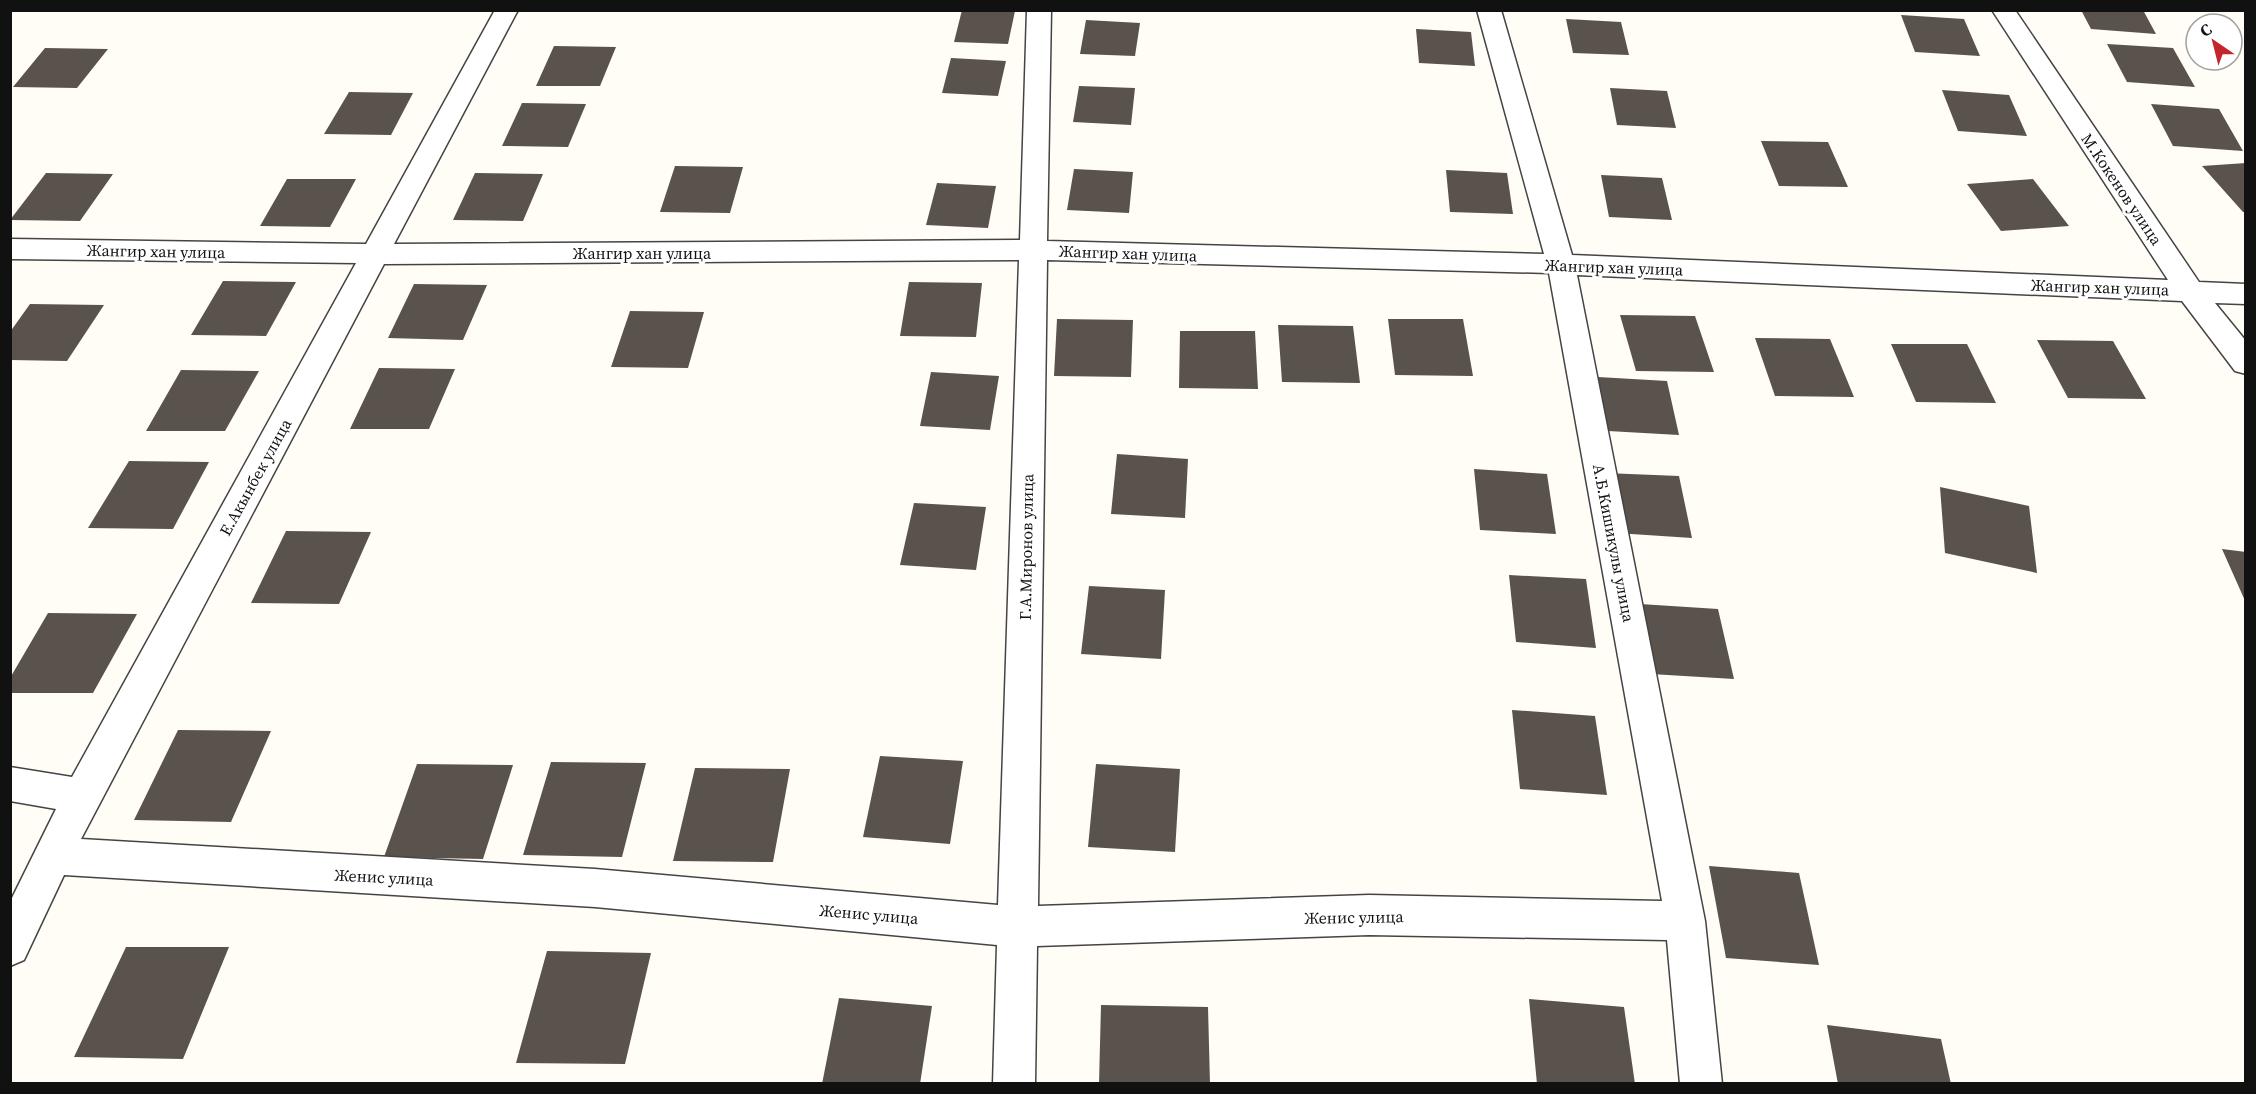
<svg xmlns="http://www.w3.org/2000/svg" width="2256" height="1094" viewBox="0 0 2256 1094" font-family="'Source Serif 4',serif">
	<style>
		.building { fill: #5a524d }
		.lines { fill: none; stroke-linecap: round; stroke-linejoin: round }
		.minor-casing { stroke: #444; stroke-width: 3 }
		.minor { fill: #fff; fill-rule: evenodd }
		.labels { text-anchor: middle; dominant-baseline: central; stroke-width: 6; stroke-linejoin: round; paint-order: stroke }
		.street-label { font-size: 16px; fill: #111; stroke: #fff }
	</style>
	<rect width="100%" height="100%" fill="#fffdf5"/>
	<path class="building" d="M962 10 1015 11 1008 44 954 42Z
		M2081 10H2143L2156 34 2091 29Z
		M1901 15 1964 19 1980 56 1915 52Z
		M1566 19 1621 22 1629 55 1573 53Z
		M1086 20 1140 23 1135 56 1080 54Z
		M1416 29 1471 32 1475 66 1419 63Z
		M2107 44 2173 48 2195 87 2127 82Z
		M554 46 616 47 600 86H536Z
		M45 48 108 49 77 88 13 87Z
		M951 58 1006 61 998 96 942 93Z
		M1079 86 1135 88 1131 125 1073 122Z
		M1610 88 1667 91 1676 128 1617 125Z
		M1942 90 2009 95 2027 136 1958 131Z
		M349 92 413 93 391 135 324 134Z
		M522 103 586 104 568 147 502 146Z
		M2151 104 2219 109 2243 151 2173 146Z
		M1761 141 1828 142 1848 187 1779 186Z
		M2246 163V212H2243L2202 166Z
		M675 166 743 167 730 213 660 212Z
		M1074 169 1133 172 1129 213 1067 210Z
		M1446 170 1507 173 1513 214 1450 212Z
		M46 173 113 174 80 221 10 220Z
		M475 173 543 174 523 221 453 220Z
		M1601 175 1662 178 1672 220 1609 217Z
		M287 179H356L330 227 260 226Z
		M2033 179 2069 226 2001 231 1967 184Z
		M937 183 996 186 988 228 926 225Z
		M223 281 296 282 266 336 191 335Z
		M909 282 982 283 976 337 900 336Z
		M414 284 487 285 463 340 388 338Z
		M30 304 104 305 67 361 10 360V332Z
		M630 311 704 312 688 368 611 367Z
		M1620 315 1695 316 1714 372 1636 371Z
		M1057 319 1133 320 1131 377 1054 376Z
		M1388 319H1463L1473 376 1395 375Z
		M1278 325 1353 326 1360 383 1282 382Z
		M1180 331H1255L1258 389 1179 388Z
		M1755 338 1830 339 1854 397 1775 396Z
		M2037 340 2113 341 2146 399 2068 398Z
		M1891 344H1967L1996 403 1916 402Z
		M379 368 455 369 429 429H350Z
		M181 370 259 371 225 431H146Z
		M931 372 999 376 990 430 920 426Z
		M1598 377 1667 381 1679 435 1608 431Z
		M1117 454 1188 459 1185 518 1111 514Z
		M129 461 209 462 173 529 88 528Z
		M1474 469 1547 474 1556 534 1480 530Z
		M1605 473 1679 476 1692 538 1616 533Z
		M1940 487 2029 506 2037 573 1945 553Z
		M914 503 986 507 976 570 900 565Z
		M286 531 371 532 339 604 251 603Z
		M2222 549 2246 552V603Z
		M1509 575 1586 579 1596 648 1516 642Z
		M1089 586 1165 590 1161 659 1081 654Z
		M1640 604 1718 609 1734 679 1651 674Z
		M48 613 137 614 93 693H10V678Z
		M1512 710 1595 716 1607 795 1520 789Z
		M178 730 271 731 231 822 134 820Z
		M880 756 963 761 950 844 863 837Z
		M551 762 646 763 622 857 523 855Z
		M417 764 513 765 483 859 384 857Z
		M1096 764 1180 769 1175 852 1088 847Z
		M695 768 790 769 773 862 673 861Z
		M1709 866 1799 873 1819 965 1726 958Z
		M126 947H229L183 1059 74 1057Z
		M547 951 651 953 625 1064 516 1063Z
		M839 998 932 1006 920 1084H822Z
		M1529 999 1624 1007 1635 1084H1537Z
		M1101 1005 1208 1007 1210 1084H1099Z
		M1827 1025 1941 1039 1951 1084H1838Z"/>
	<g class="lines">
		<defs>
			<path id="minor" d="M495 10H518L394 244 1020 240 1027 10H1051L1047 241 1544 254 1477 10H1501L1572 255 2168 280 1992 10H2015L2199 282 2246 284V304L2215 303 2246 341V374L2235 371 2182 301 1577 275 1705 921 1722 1084H1680L1667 940 1369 935 1037 946 1035 1084H993L997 945 595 907 64 875 24 960 10 966V902L56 809 10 801V767L72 777 356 263 10 259V239L366 244ZM1019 260 998 905 595 869 81 839 384 264ZM1047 260 1549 273 1662 901 1369 895 1038 906Z"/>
		</defs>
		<use href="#minor" class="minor-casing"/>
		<use href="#minor" class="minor"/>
	</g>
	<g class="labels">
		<g class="street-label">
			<text transform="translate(2122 189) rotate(56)">М.Кокенов улица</text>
			<text transform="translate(156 251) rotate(1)">Жангир хан улица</text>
			<text x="642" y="253">Жангир хан улица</text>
			<text transform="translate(1128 253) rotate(2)">Жангир хан улица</text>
			<text transform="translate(1614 267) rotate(2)">Жангир хан улица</text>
			<text transform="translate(2100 287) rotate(2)">Жангир хан улица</text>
			<text transform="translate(255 477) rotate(-61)">Е.Акынбек улица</text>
			<text transform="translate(1614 543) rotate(79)">А.Б.Кишикулы улица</text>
			<text transform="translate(1026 547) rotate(-89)">Г.А.Миронов улица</text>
			<text transform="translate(384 877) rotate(3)">Женис улица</text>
			<text transform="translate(869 914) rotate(5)">Женис улица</text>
			<text transform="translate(1354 917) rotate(-1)">Женис улица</text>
		</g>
	</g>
	<rect width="2256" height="1094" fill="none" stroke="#111111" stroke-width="24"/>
	<g transform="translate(2214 42) rotate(325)"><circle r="28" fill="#ffffff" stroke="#a0a0a0" stroke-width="1.5"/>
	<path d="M0-4.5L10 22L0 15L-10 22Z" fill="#c4262e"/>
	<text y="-9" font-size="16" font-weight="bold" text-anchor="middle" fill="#111111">С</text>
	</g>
</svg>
